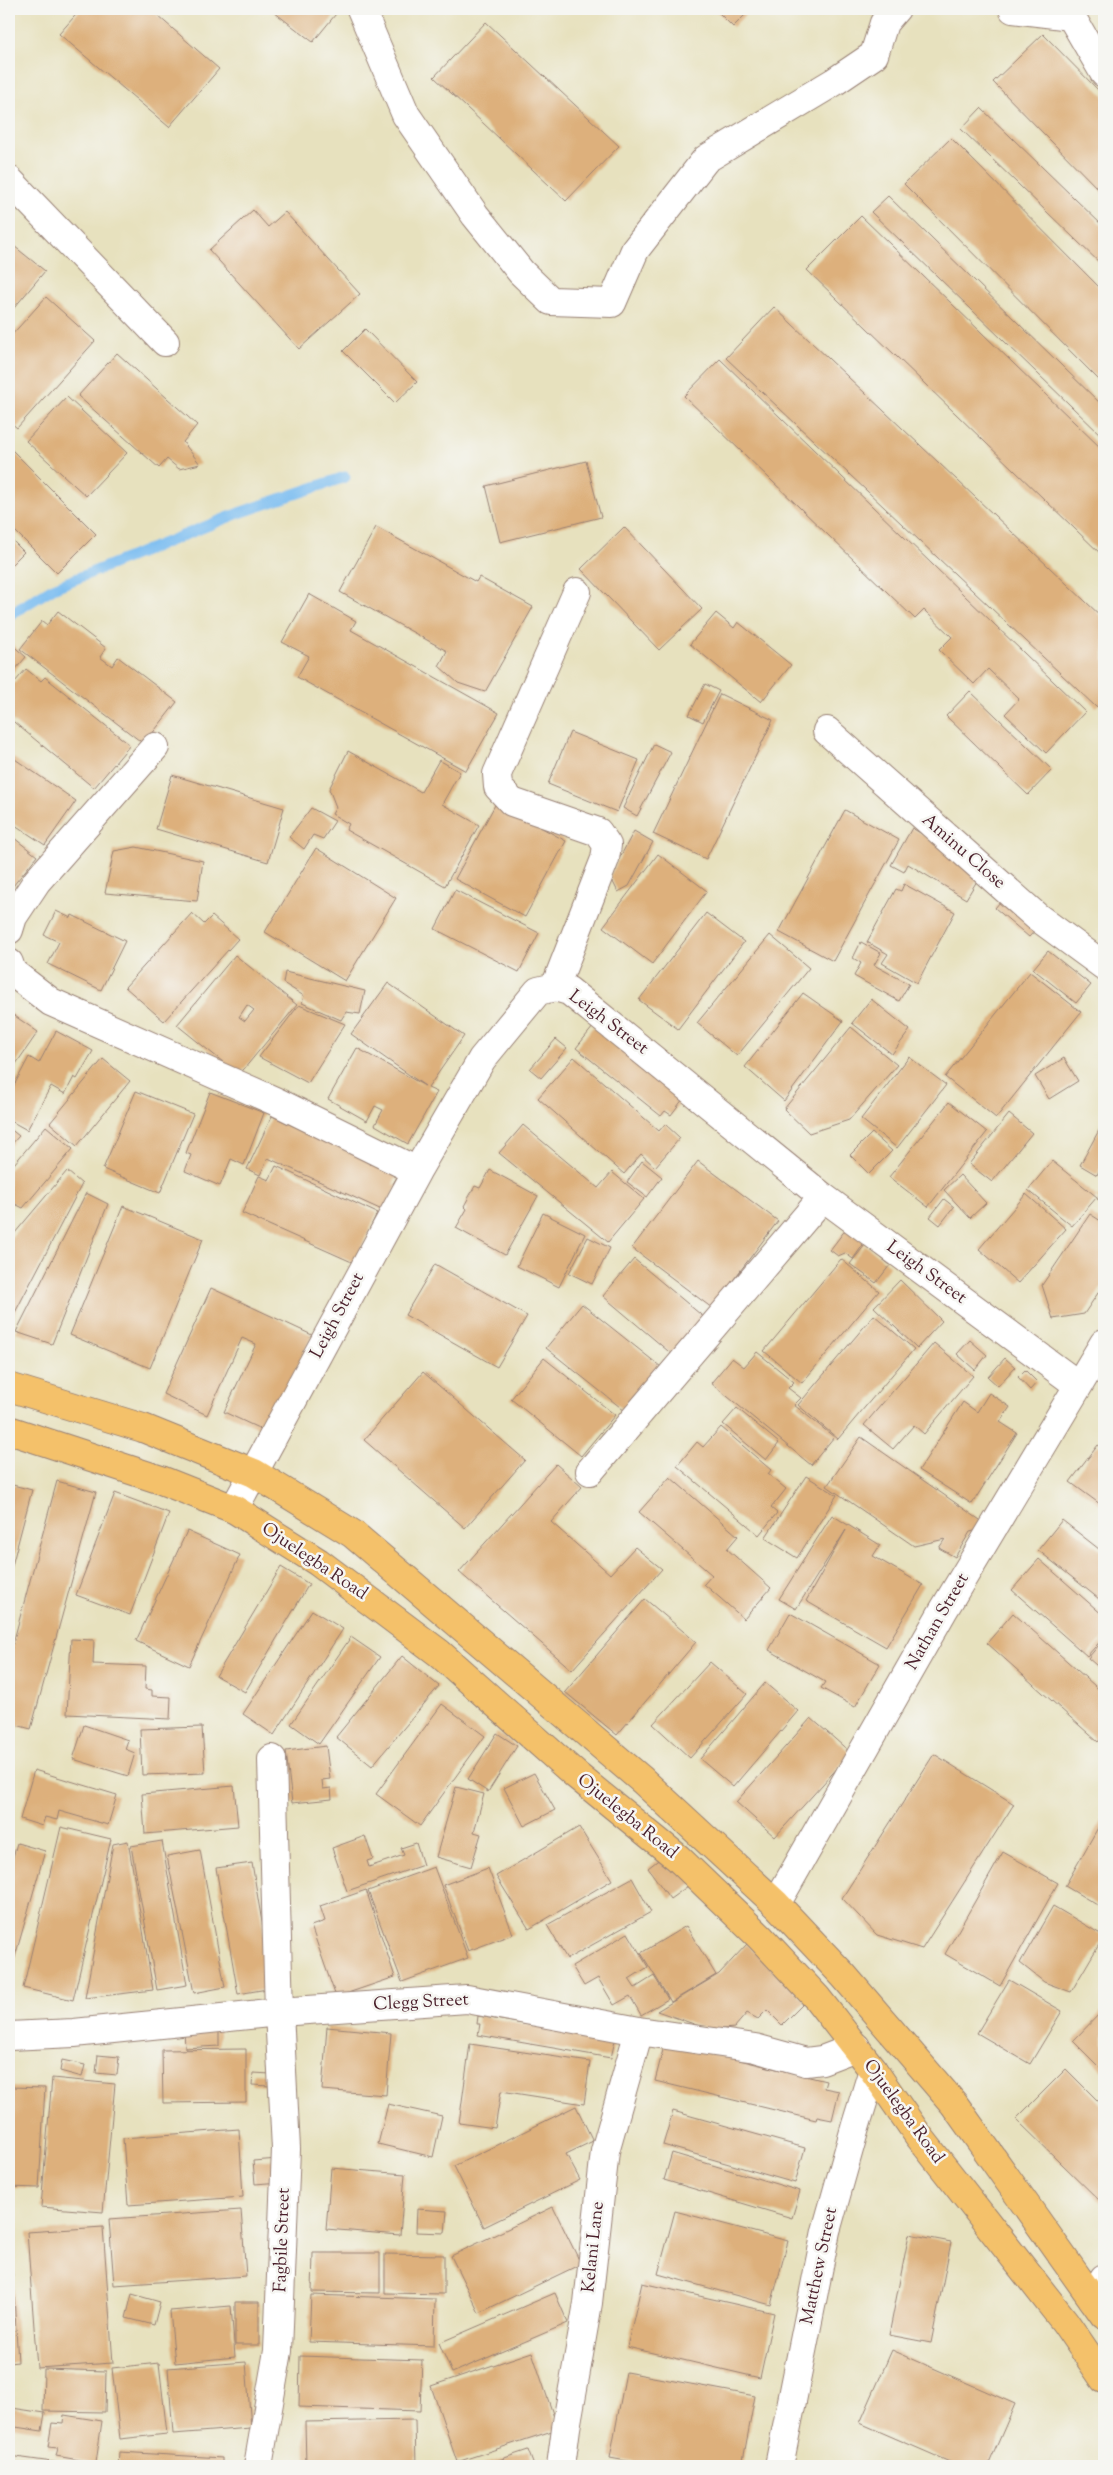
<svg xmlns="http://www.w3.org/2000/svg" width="1113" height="2475" viewBox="0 0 1113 2475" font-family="'Sorts Mill Goudy',serif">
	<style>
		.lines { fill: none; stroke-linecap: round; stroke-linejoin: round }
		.stream { stroke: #7bbdf1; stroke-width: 11 }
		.building { fill: #ddb07b; fill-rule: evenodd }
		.minor-casing { stroke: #988074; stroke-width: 30 }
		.major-casing { stroke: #988074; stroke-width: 30 }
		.minor { stroke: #fff; stroke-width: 28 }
		.major { stroke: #f4c16a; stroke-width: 28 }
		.labels { text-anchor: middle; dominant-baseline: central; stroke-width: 5; stroke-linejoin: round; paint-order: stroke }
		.street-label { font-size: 18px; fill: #4a1f2b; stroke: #f6f6f2 }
	</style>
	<rect width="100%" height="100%" fill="#f6f6f2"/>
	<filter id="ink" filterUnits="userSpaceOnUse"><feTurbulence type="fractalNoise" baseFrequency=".02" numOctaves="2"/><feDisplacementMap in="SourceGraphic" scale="10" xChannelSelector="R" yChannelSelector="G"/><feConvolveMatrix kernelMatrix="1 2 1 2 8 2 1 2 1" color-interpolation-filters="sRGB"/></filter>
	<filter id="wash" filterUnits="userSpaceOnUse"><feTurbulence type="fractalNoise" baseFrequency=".0096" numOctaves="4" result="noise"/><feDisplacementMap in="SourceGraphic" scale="20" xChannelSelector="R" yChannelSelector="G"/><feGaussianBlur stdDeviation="1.12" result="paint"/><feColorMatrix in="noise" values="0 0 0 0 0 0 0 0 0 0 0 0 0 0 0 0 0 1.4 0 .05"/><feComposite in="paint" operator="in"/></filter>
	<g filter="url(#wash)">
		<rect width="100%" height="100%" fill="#e7e1be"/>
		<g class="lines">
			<path class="stream" d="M9 615 53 588 239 513 345 477"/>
		</g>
		<g id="blocks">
			<path class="building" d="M81 9H150L219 69 169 127 59 34Z
				M270 9H340L313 42Z
				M715 9H751L733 27Z
				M486 22 619 146 566 201 434 77Z
				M1043 34 1104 96V195L993 82Z
				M981 108 1104 227V267L961 129Z
				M951 138 1104 292V385L904 184Z
				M888 196 1104 407V438L871 212Z
				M253 210 268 227 285 212 360 294 299 349 209 250Z
				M861 216 1104 451V557L807 270Z
				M9 242 45 271 9 314Z
				M46 297 95 341 17 428 9 421V338Z
				M774 307 1104 619V699L1096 707 726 358Z
				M365 329 417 382 395 403 343 351Z
				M117 353 197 425 183 442 200 464 179 469 167 459 159 468 78 396Z
				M720 359 1085 712 1046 753 1005 714 1019 699 988 669 974 684 939 650 952 637 924 610 915 619 684 396Z
				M67 397 127 453 86 496 26 441Z
				M9 447 96 534 57 573 9 525Z
				M586 461 601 517 500 542 486 486Z
				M376 527 476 582 479 577 533 607 485 692 458 683 439 666 447 651 340 592Z
				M624 527 702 609 659 650 581 569Z
				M9 537 24 552 9 567Z
				M309 594 356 621 351 630 499 713 466 771 297 677 309 656 282 642Z
				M58 611 106 648 100 657 112 666 118 657 177 702 144 744 20 649 42 621 47 625Z
				M716 613 734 628 738 622 791 665 761 702 690 644Z
				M9 642 26 657 9 677Z
				M26 669 41 681 45 677 130 745 94 788 9 718V689Z
				M705 684 719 691 703 722 689 715Z
				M970 691 1052 770 1028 795 946 716Z
				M720 694 773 720 706 859 653 834Z
				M570 732 639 760 617 812 548 784Z
				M654 744 671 752 637 816 623 808Z
				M348 751 421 792 439 760 460 772 442 804 479 825 445 886 346 830 349 824 332 814 336 807 329 789Z
				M9 755 76 801 45 845 9 821Z
				M172 775 284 808 268 862 156 829Z
				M496 803 566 841 525 917 455 879Z
				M311 808 335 821 323 839 313 835 304 849 289 837Z
				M845 810 899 840 833 961 779 932Z
				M912 828 983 871 966 899 908 864 904 872 891 865Z
				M634 831 653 842 629 886 618 892 610 876Z
				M9 834 37 856 9 891Z
				M136 847 203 861 197 901 105 893 114 851Z
				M316 848 396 898 345 981 265 932Z
				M658 854 707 891 652 964 603 927Z
				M904 884 955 912 917 983 882 963 888 954 867 942 896 889 901 891Z
				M455 890 539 933 519 972 435 929Z
				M1005 896 1039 926 1029 937 995 908Z
				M56 911 71 918 72 915 125 941 101 990 48 964 59 942 44 935Z
				M192 913 204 924 212 916 238 939 164 1021 125 987Z
				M706 913 744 942 678 1029 639 1000Z
				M770 935 809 968 737 1056 697 1023Z
				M861 942 881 953 874 965 909 984 899 1001 854 976 861 963 853 958Z
				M1048 951 1091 985 1076 1003 1033 969Z
				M235 955 297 1005 239 1075 177 1025ZM247 1005 254 1010 245 1021 239 1017Z
				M285 972 365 991 360 1014 346 1012 341 1020 302 1003 304 996 283 983Z
				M1030 972 1081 1012 996 1118 945 1077Z
				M388 983 464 1036 428 1088 437 1092 408 1144 375 1125 383 1110 375 1106 367 1121 328 1099 357 1048 425 1086 351 1034Z
				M803 993 843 1021 784 1101 745 1067Z
				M871 999 910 1030 892 1054 852 1023Z
				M299 1005 345 1024 308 1083 259 1057Z
				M9 1012 38 1032 9 1074Z
				M593 1027 683 1099 671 1115 665 1111 661 1116 576 1048Z
				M851 1027 897 1065 849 1120 809 1133 784 1109Z
				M56 1031 93 1051 77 1079 74 1077 65 1094 51 1086 27 1130 9 1120V1095L29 1057 39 1063Z
				M556 1039 567 1048 541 1078 530 1069Z
				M574 1057 659 1131 665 1124 680 1138 655 1167 641 1154 624 1174 538 1098Z
				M909 1057 946 1085 897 1148 861 1119Z
				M1064 1058 1078 1081 1049 1099 1035 1076Z
				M103 1059 130 1081 77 1146 50 1123Z
				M136 1091 193 1114 160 1193 103 1169Z
				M210 1092 264 1113 244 1165 231 1159 220 1186 185 1171 191 1155 186 1153Z
				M949 1102 987 1132 928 1207 889 1177Z
				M1009 1114 1032 1133 992 1182 969 1164Z
				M272 1116 398 1175 393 1184 398 1186 382 1210 268 1158 260 1175 247 1169Z
				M1104 1121V1161L1097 1175 1080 1165Z
				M523 1125 598 1188 612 1172 644 1199 608 1242 499 1153Z
				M46 1126 73 1149 23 1208 9 1201V1170Z
				M9 1128 19 1136 9 1147Z
				M872 1133 892 1151 869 1174 850 1155Z
				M642 1161 662 1177 647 1197 627 1182Z
				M698 1161 778 1221 712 1308 632 1248Z
				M1052 1161 1097 1197 1072 1226 1028 1190Z
				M276 1166 377 1213 354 1263 242 1213 259 1176 269 1180Z
				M490 1170 538 1196 505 1255 456 1228 467 1209 464 1206 475 1186 480 1188Z
				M67 1171 82 1184 9 1324V1240Z
				M960 1175 986 1203 970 1218 944 1190Z
				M1104 1186V1203L1097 1199Z
				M86 1193 108 1204 52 1344 16 1332Z
				M1026 1194 1066 1229 1018 1283 979 1249Z
				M944 1199 954 1207 940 1225 930 1217Z
				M123 1206 203 1239 150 1368 70 1335Z
				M543 1213 585 1234 559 1287 517 1266Z
				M1090 1214 1104 1223V1284L1084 1314 1053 1319 1042 1285Z
				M846 1229 865 1242 853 1259 845 1253 838 1256 830 1250Z
				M588 1237 610 1248 592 1284 569 1273Z
				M865 1245 890 1265 876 1283 850 1264Z
				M634 1259 712 1324 681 1362 603 1296Z
				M841 1259 879 1291 802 1383 764 1351Z
				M435 1264 527 1316 497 1367 405 1315Z
				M900 1280 942 1321 917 1348 874 1307Z
				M211 1288 312 1335 267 1432 224 1412 256 1344 242 1338 207 1415 163 1394Z
				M582 1304 666 1371 630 1415 546 1348Z
				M874 1315 914 1349 838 1439 798 1405Z
				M970 1340 987 1355 975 1370 957 1354Z
				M934 1343 973 1376 924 1434 914 1425 893 1449 864 1425Z
				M757 1352 794 1382 788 1388 801 1398 794 1405 834 1437 811 1465 711 1383 732 1358 744 1367Z
				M544 1358 615 1415 581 1456 511 1399Z
				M1005 1358 1015 1367 998 1386 988 1377Z
				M1025 1370 1037 1382 1030 1390 1018 1377Z
				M423 1372 525 1460 465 1528 364 1440Z
				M989 1393 1010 1407 1000 1422 1017 1433 972 1504 919 1470 963 1402 977 1412Z
				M737 1408 779 1443 766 1460 723 1424Z
				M721 1427 771 1470 768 1474 786 1489 771 1508 777 1513 759 1535 677 1466 697 1442 703 1447Z
				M861 1437 990 1527 970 1532 955 1557 939 1548 945 1539 914 1546 827 1486Z
				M1098 1445 1104 1449V1507L1070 1482Z
				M556 1464 582 1487 551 1522 610 1574 635 1547 662 1569 572 1670 459 1572Z
				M806 1476 837 1495 797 1558 765 1538Z
				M670 1477 738 1536 727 1549 771 1588 744 1619 704 1584 712 1575 639 1512Z
				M57 1481 96 1492 31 1729 9 1723V1658Z
				M9 1484 32 1490 9 1577Z
				M115 1493 169 1513 130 1615 76 1595Z
				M832 1515 880 1545 873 1556 923 1585 886 1647 806 1601 846 1530 796 1609 779 1599Z
				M1062 1520 1104 1553V1603L1038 1550Z
				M187 1531 240 1555 189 1666 136 1641Z
				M1039 1559 1104 1616V1637L1087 1656 1012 1590Z
				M281 1567 309 1584 245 1692 216 1676Z
				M645 1599 696 1642 617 1735 565 1692Z
				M312 1610 343 1629 274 1735 243 1714Z
				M790 1613 880 1664 855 1707 821 1688 825 1682 769 1650Z
				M1013 1613 1104 1694V1735L1098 1742 987 1643Z
				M351 1637 380 1657 319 1744 291 1724Z
				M71 1639 94 1640 93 1664 146 1666 145 1689 152 1690V1696L171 1697 170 1719 67 1714Z
				M1104 1639V1672L1088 1658Z
				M402 1656 439 1686 372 1766 336 1737Z
				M710 1662 747 1694 690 1758 653 1724Z
				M765 1683 798 1711 733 1787 700 1759Z
				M442 1704 485 1736 420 1826 376 1794Z
				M811 1718 851 1753 775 1837 736 1802Z
				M84 1725 128 1740 125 1749 135 1753 128 1776 73 1759Z
				M202 1727 205 1773 142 1775 140 1729Z
				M497 1733 517 1746 488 1792 468 1779Z
				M326 1746 330 1779 322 1780 323 1789 331 1788 332 1799 292 1803 286 1751Z
				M934 1754 1014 1804 922 1949 877 1935 842 1898Z
				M34 1770 117 1795 108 1825 59 1811 57 1820 45 1817 42 1826 20 1819Z
				M534 1773 555 1810 524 1826 504 1788Z
				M234 1786 238 1826 145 1834 142 1794Z
				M456 1787 484 1794 474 1832 481 1834 471 1867 436 1857Z
				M1104 1817V1909L1065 1886Z
				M61 1827 111 1839 73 2000 23 1988Z
				M579 1827 612 1880 529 1929 496 1876Z
				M365 1836 373 1859 367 1861 369 1867 404 1855 401 1848 416 1843 423 1865 347 1891 332 1848Z
				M128 1841 153 1990 85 1998 113 1844Z
				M162 1841 187 1985 157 1990 131 1846Z
				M17 1843 45 1851 9 1978V1872Z
				M200 1850 225 1987 194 1993 167 1856Z
				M1003 1852 1058 1883 1000 1986 945 1954Z
				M661 1858 671 1871 682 1864 695 1881 670 1899 648 1868Z
				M252 1863 273 1988 238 1994 216 1868Z
				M434 1867 468 1958 402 1982 368 1891Z
				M488 1868 513 1934 468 1951 443 1885Z
				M632 1878 651 1912 567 1959 547 1925Z
				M366 1890 395 1977 336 1997 311 1926 325 1921 320 1906Z
				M1053 1906 1104 1936 1071 1992 1044 1982 1020 1963Z
				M686 1926 716 1975 671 2002 641 1953Z
				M628 1933 648 1967 629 1979 635 1988 654 1976 668 1999 641 2015 630 1996 614 2005 598 1978 584 1986 572 1966Z
				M747 1944 806 2001 782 2025 767 2010 758 2019 747 2013 734 2028 711 2030 657 2011 719 1974Z
				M1009 1980 1062 2011 1030 2064 977 2033Z
				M1104 2009V2072L1073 2041Z
				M478 2016 615 2040 611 2058 478 2035 480 2024H477Z
				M327 2027 391 2033 386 2095 322 2090Z
				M219 2029V2046L185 2048 184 2030Z
				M665 2042 826 2081 824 2088 839 2091 832 2120 817 2117 816 2120 655 2081Z
				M470 2044 590 2062 584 2104 501 2091 495 2128 459 2123Z
				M246 2049V2102L163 2103 162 2050Z
				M98 2055 119 2057 117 2075 96 2073Z
				M62 2060 85 2065 82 2077 60 2071Z
				M1066 2069 1104 2107V2205L1016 2119Z
				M253 2073 271 2074V2086L252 2085Z
				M52 2078 115 2084 103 2212 41 2207Z
				M10 2087 45 2088 39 2188 9 2187Z
				M388 2104 442 2116 433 2157 378 2144Z
				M576 2106 593 2141 566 2154 580 2180 484 2227 454 2166Z
				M673 2111 805 2148 795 2183 663 2145Z
				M239 2129 243 2197 128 2205 123 2138Z
				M672 2153 800 2191 792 2218 664 2180Z
				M278 2159 280 2182 255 2184 253 2161Z
				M331 2168 405 2174 400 2235 326 2229Z
				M553 2207 581 2264 479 2313 451 2256Z
				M417 2209 447 2211 445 2233 416 2232Z
				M241 2210 246 2276 114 2285 109 2219Z
				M675 2211 788 2241 771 2305 658 2274Z
				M103 2227 113 2363 37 2368 27 2232Z
				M909 2234 951 2242 931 2343 889 2335Z
				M9 2247H11L18 2362 9 2363Z
				M313 2253H380V2293L312 2292Z
				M385 2254 444 2255V2294L385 2293Z
				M642 2283 774 2313 760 2378 627 2347Z
				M555 2293 568 2323 452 2373 439 2343Z
				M132 2294 160 2302 154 2325 126 2318Z
				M311 2295 435 2299 434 2346 309 2342Z
				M235 2302H259V2345H235Z
				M231 2306 235 2357 175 2363 170 2311Z
				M892 2350 1015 2404 988 2466H959L860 2423Z
				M532 2352 558 2429 457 2462 431 2386Z
				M300 2356 422 2360 420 2411 299 2407Z
				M246 2362 251 2428 173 2434 168 2368Z
				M159 2363 167 2434 120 2439 112 2368Z
				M44 2369 106 2371 105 2412 43 2411Z
				M626 2372 755 2396 742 2466H654L610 2458Z
				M12 2408 45 2413 42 2431 9 2426Z
				M64 2415 102 2421 96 2463 56 2456 58 2448 48 2447 52 2423 63 2424Z
				M415 2420 416 2466H306L305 2422Z
				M528 2450 534 2466H481Z
				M119 2452 222 2458V2466H118Z
				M9 2456 74 2465V2466H9Z"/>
		</g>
	</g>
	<g filter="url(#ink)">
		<use href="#blocks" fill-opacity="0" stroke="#988074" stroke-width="1"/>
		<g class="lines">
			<defs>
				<path id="minor" d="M361 9 406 115 475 215 521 272 551 301 612 303 635 250 706 159 834 82 874 55 884 23 896 9
					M1013 9 1071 16 1104 73
					M9 180 165 342
					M827 731 1036 916 1104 966
					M9 930 13 917 37 881 155 747
					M9 963 12 972 51 1002 277 1102 417 1171
					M555 987 605 859 607 845 598 832 512 802 498 787 497 774 577 592
					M590 1471 823 1197
					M234 1509 417 1171 482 1059 538 991 555 987 569 991 823 1197 1078 1385
					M776 1904 943 1611 1104 1343
					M9 2036 74 2033 279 2012 467 1999 639 2031 755 2048 806 2062 822 2060 856 2047
					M1093 2299 1104 2278
					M258 2466 278 2351 286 2149 279 2012 272 1759
					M561 2466 566 2428 588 2303 605 2151 639 2031
					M779 2466 826 2231 855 2128 873 2070"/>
				<path id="major" d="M9 1387 143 1428 254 1473 353 1534 642 1780 776 1904 844 1976 954 2104 1104 2315
					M9 1430 161 1480 234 1509 318 1562 439 1653 576 1775 678 1858 760 1937 817 1998 873 2070 918 2135 1065 2322 1104 2379"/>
			</defs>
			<use href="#minor" class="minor-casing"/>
			<use href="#major" class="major-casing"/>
			<use href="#minor" class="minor"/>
			<use href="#major" class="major"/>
		</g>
	</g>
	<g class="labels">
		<g class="street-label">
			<text transform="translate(963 852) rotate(41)">Aminu Close</text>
			<text transform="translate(608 1023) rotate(37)">Leigh Street</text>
			<text transform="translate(926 1273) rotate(36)">Leigh Street</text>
			<text transform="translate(338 1316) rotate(-62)">Leigh Street</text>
			<text transform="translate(314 1562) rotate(34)">Ojuelegba Road</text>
			<text transform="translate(938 1622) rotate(-60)">Nathan Street</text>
			<text transform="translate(627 1817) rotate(39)">Ojuelegba Road</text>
			<text transform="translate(421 2003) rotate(-3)">Clegg Street</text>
			<text transform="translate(903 2112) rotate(54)">Ojuelegba Road</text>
			<text transform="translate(283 2240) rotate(-88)">Fagbile Street</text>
			<text transform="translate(594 2247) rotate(-84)">Kelani Lane</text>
			<text transform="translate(820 2266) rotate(-78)">Matthew Street</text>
		</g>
	</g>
	<rect width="1113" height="2475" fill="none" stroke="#f6f6f2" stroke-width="30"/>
</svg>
